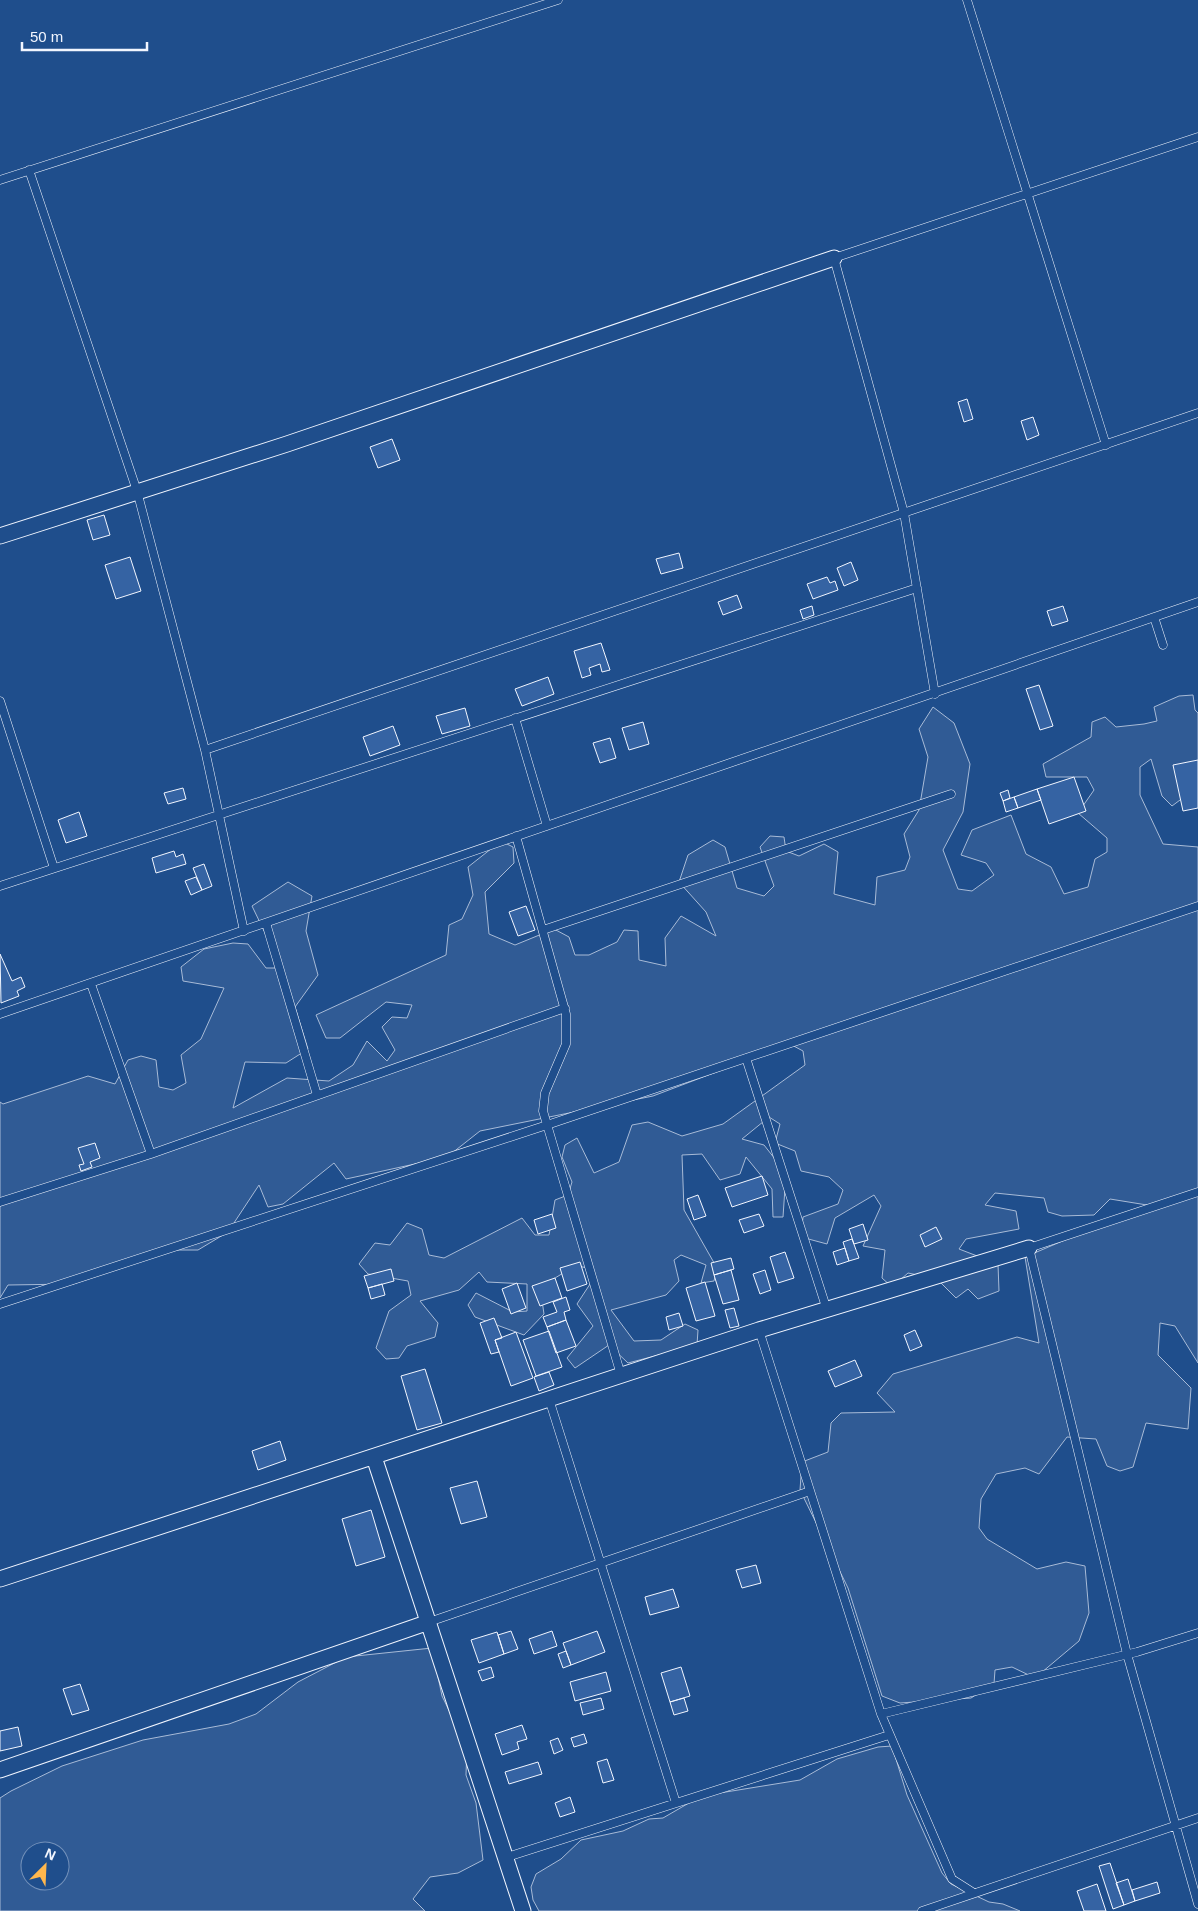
<svg xmlns="http://www.w3.org/2000/svg" width="1198" height="1911" viewBox="0 0 1198 1911" font-family="Arial,sans-serif">
	<style>
		.built { fill: #305b95; stroke: #a8bbd7; fill-rule: evenodd }
		.building { fill: #3563a3; stroke: #f2f6ff }
		.lines { fill: none; stroke-linecap: round; stroke-linejoin: round }
		.service-casing { stroke: #f2f6ff; stroke-width: 9 }
		.minor-casing { stroke: #f2f6ff; stroke-width: 17 }
		.service { stroke: #1f4e8c; stroke-width: 8 }
		.minor { stroke: #1f4e8c; stroke-width: 15 }
	</style>
	<rect width="100%" height="100%" fill="#1f4e8c"/>
	<path class="built" d="M1193 695 1195 710 1198 713V766L1184 797 1172 806 1162 796 1151 759 1140 767V795L1163 844 1198 847V1363L1175 1326 1160 1323 1158 1355 1191 1388 1188 1429 1146 1423 1133 1467 1120 1471 1107 1466 1096 1439 1067 1437 1039 1474 1025 1468 996 1474 981 1499 979 1528 987 1539 1037 1569 1066 1562 1085 1566 1089 1613 1079 1641 1035 1678 1012 1667 995 1670 994 1684 971 1698 900 1703 882 1696 848 1588 800 1490 802 1462 828 1452 831 1423 841 1413 895 1412 877 1393 893 1374 1017 1337 1039 1343 1025 1257 1147 1205 1110 1199 1094 1215 1062 1216 1048 1212 1044 1198 995 1193 985 1205 1016 1211 1019 1229 966 1239 959 1249 998 1264 999 1291 978 1299 968 1289 956 1298 937 1279 908 1273 892 1287 882 1278 885 1250 863 1246 881 1206 874 1195 835 1218 827 1244 801 1237 803 1217 838 1204 843 1190 829 1177 801 1171 795 1151 775 1143 780 1124 769 1117 742 1139 764 1145 786 1173 783 1217H773L772 1189 746 1157 740 1174 720 1180 702 1154 682 1155 684 1210 717 1268 714 1281 701 1283 706 1265 681 1255 674 1260 679 1281 666 1295 611 1310 634 1341 661 1340 685 1324 698 1330 697 1345 628 1363 609 1345 575 1368 567 1358 593 1326 577 1304 592 1281 590 1268 575 1266 540 1287 544 1314 524 1335 475 1317 468 1305 476 1293 513 1312 527 1311V1284L487 1282 479 1272 459 1290 420 1301 438 1323 435 1337 407 1346 399 1358 386 1359 376 1348 389 1311 411 1295 408 1281 368 1274 359 1264 375 1243 390 1245 407 1223 422 1229 429 1255 444 1258 522 1218 535 1235H549L555 1200 568 1195 572 1182 562 1157 565 1145 577 1138 594 1173 619 1162 632 1125 648 1122 682 1136 723 1124 805 1065 803 1051 790 1044 653 1096 480 1131 447 1157 346 1179 334 1163 283 1204 268 1207 259 1185 228 1232 198 1250H172L73 1284 8 1285 0 1298V1102L3 1104 88 1076 115 1084 128 1060 141 1056 156 1060 159 1087 173 1090 186 1083 181 1055 201 1039 224 988 183 981 181 967 204 949 233 943 248 944 266 968H282L252 906 288 882 312 896 306 931 318 975 295 1007 308 1049 286 1063 245 1062 233 1108 287 1078 329 1081 353 1065 367 1041 387 1061 395 1050 382 1027 392 1017 407 1018 412 1005 386 1002 340 1038H326L316 1015 446 955 449 925 462 919 473 895 468 867 501 841 513 847 514 863 485 892 489 934 515 945 554 929 569 937 575 955H589L617 942 624 930 638 931 639 960 666 966 665 938 681 916 716 936 706 912 679 882 688 855 713 840 725 847 737 888 764 896 774 886 760 847 770 836 784 837 786 851 799 856 824 844 838 852 834 894 875 905 877 877 905 870 910 857 904 834 919 810 928 757 919 729 933 707 954 723 970 764 963 812 943 850 958 889 972 891 994 875 986 863 961 855 972 830 1011 815 1026 854 1051 867 1064 894 1088 887 1095 859 1107 852V838L1078 813 1094 790 1087 777H1046L1043 764 1091 737 1092 722 1105 717 1116 727 1144 724 1157 721 1154 707 1179 696Z
		M432 1648 442 1696 467 1747 466 1775 476 1803 483 1860 458 1873 430 1877 413 1899 425 1911H0V1798L11 1791 62 1766 143 1740 229 1724 256 1714 298 1682 346 1657ZM30 1851H60V1881H30Z
		M892 1746 907 1795 942 1873 951 1884 989 1902 1003 1904 1020 1911H539L533 1900 531 1887 536 1874 561 1859 581 1840 623 1831 649 1819 663 1818 701 1796 800 1780 837 1759 878 1747Z"/>
	<path class="building" d="M967 399 973 419 964 422 958 402Z
		M1033 417 1039 435 1027 440 1021 421Z
		M392 439 400 460 378 468 370 447Z
		M104 515 110 535 93 540 87 520Z
		M679 553 683 568 661 574 656 559Z
		M130 557 141 591 116 599 105 565Z
		M851 562 858 580 844 586 837 568Z
		M827 577 830 583 835 581 838 590 813 599 807 584Z
		M737 595 742 608 723 615 718 602Z
		M812 606 814 615 803 619 800 610Z
		M1063 606 1068 621 1052 626 1047 611Z
		M601 643 610 670 602 672 600 664 589 668 591 675 582 678 574 651Z
		M548 677 554 694 522 706 515 689Z
		M1039 685 1053 726 1040 730 1026 689Z
		M465 708 470 726 442 734 436 716Z
		M643 722 649 744 629 750 622 728Z
		M393 726 400 745 370 756 363 737Z
		M610 738 616 758 600 763 593 743Z
		M1198 760V808L1183 811 1173 765Z
		M1074 777 1086 811 1049 824 1037 789Z
		M183 788 186 799 168 804 164 793Z
		M1037 789 1041 800 1018 808 1014 797Z
		M1008 790 1010 798 1003 801 1000 793Z
		M1014 797 1018 808 1006 812 1003 801Z
		M79 812 87 836 66 843 58 820Z
		M174 851 176 857 183 854 186 864 156 873 152 858Z
		M204 864 212 886 202 890 193 868Z
		M196 877 202 890 191 895 185 881Z
		M526 906 535 930 518 936 509 912Z
		M0 954 12 981 21 977 25 987 17 991 19 996 1 1003Z
		M95 1143 100 1158 90 1162 92 1167 81 1171 79 1165 84 1164 78 1148Z
		M762 1176 768 1195 732 1207 725 1188Z
		M698 1195 706 1216 694 1220 687 1199Z
		M552 1214 556 1228 538 1234 534 1220Z
		M759 1214 764 1226 744 1233 739 1220Z
		M863 1224 868 1240 854 1244 849 1229Z
		M936 1227 942 1239 925 1247 920 1235Z
		M852 1239 859 1258 849 1261 843 1242Z
		M845 1248 849 1261 837 1265 833 1252Z
		M785 1252 794 1278 778 1283 770 1257Z
		M731 1258 734 1269 714 1275 711 1263Z
		M580 1262 587 1284 567 1291 560 1268Z
		M391 1269 394 1281 368 1288 364 1276Z
		M731 1270 739 1300 723 1304 714 1275Z
		M765 1270 771 1290 760 1294 753 1274Z
		M555 1278 562 1298 540 1306 532 1286Z
		M705 1282 715 1316 696 1321 686 1288Z
		M517 1283 526 1308 511 1314 502 1289Z
		M382 1284 385 1295 371 1299 368 1288Z
		M566 1297 570 1310 564 1312 566 1320 547 1327 543 1317 557 1312 553 1302Z
		M734 1308 739 1326 730 1328 725 1310Z
		M679 1313 683 1326 669 1330 666 1317Z
		M494 1318 502 1338 495 1340 499 1352 491 1354 480 1323Z
		M566 1320 576 1346 556 1353 547 1327Z
		M915 1330 922 1346 910 1351 904 1335Z
		M549 1331 562 1367 536 1376 523 1340Z
		M516 1332 533 1378 511 1386 495 1340Z
		M855 1360 862 1376 835 1387 828 1371Z
		M425 1369 442 1423 417 1430 401 1376Z
		M549 1372 554 1385 539 1391 534 1377Z
		M280 1441 286 1460 258 1470 252 1451Z
		M477 1481 487 1517 461 1524 450 1488Z
		M371 1510 385 1557 356 1566 342 1519Z
		M756 1565 761 1583 742 1588 736 1570Z
		M673 1589 679 1607 650 1615 645 1597Z
		M511 1631 518 1649 504 1654 498 1635Z
		M552 1631 557 1646 534 1654 529 1639Z
		M597 1631 605 1652 571 1665 563 1643Z
		M497 1632 504 1654 479 1663 471 1640Z
		M566 1651 571 1665 563 1668 558 1654Z
		M491 1667 494 1677 482 1681 478 1671Z
		M681 1667 690 1696 670 1702 661 1673Z
		M606 1672 611 1691 575 1701 570 1682Z
		M80 1684 89 1710 72 1715 63 1689Z
		M601 1698 604 1709 583 1715 580 1703Z
		M684 1698 688 1711 674 1715 670 1702Z
		M522 1725 527 1739 517 1742 519 1749 502 1755 495 1734Z
		M18 1727 22 1746 0 1751V1731Z
		M584 1734 587 1743 574 1747 571 1738Z
		M558 1738 563 1750 554 1754 550 1741Z
		M607 1759 614 1780 603 1783 597 1762Z
		M538 1762 542 1774 509 1784 505 1772Z
		M570 1797 575 1812 560 1817 555 1803Z
		M1110 1863 1124 1905 1113 1909 1099 1866Z
		M1128 1879 1135 1901 1124 1905 1116 1883Z
		M1157 1882 1160 1893 1135 1901 1132 1890Z
		M1097 1884 1106 1911H1084L1077 1891Z"/>
	<g class="lines">
		<defs>
			<path id="service" d="M967 0 1106 445
				M29 170 137 491 205 750 244 931
				M0 180 558 0
				M1154 617 1163 645
				M935 694 904 513 834 258 1198 137
				M0 701 54 868
				M515 718 547 826
				M205 750 1198 413
				M516 836 566 1014V1044L545 1093 543 1111 621 1375
				M0 886 917 588
				M266 923 317 1095
				M543 930 951 794
				M91 984 151 1154
				M0 1014 1198 602
				M746 1058 827 1310
				M1198 1192 1029 1248 1127 1654 1198 1904
				M0 1202 151 1154 565 1008
				M0 1304 547 1125 1198 906
				M759 1330 881 1714 952 1879 974 1893
				M549 1399 676 1803
				M429 1622 810 1491
				M881 1714 1137 1652 1198 1633
				M504 1858 889 1735
				M922 1911 1198 1818"/>
			<path id="minor" d="M0 536 287 444 834 258
				M374 1457 523 1911
				M0 1579 759 1330 1029 1248
				M0 1770 429 1622"/>
		</defs>
		<use href="#service" class="service-casing"/>
		<use href="#minor" class="minor-casing"/>
		<use href="#service" class="service"/>
		<use href="#minor" class="minor"/>
	</g>
	<g transform="translate(45 1866) rotate(24)"><circle r="24" fill="#1f4e8c" stroke="#7391ba"/>
	<path d="M0-4L9 19L0 12L-9 19Z" fill="#ffb74d"/>
	<text y="-8" font-size="14" font-weight="bold" text-anchor="middle" fill="#f2f6ff">N</text>
	</g>
	<path d="M22 42v8h125v-8" fill="none" stroke="#f2f6ff" stroke-width="2.5"/>
	<text x="30" y="42" font-size="15" fill="#f2f6ff" stroke="#1f4e8c" stroke-width="4" paint-order="stroke">50 m</text>
</svg>
